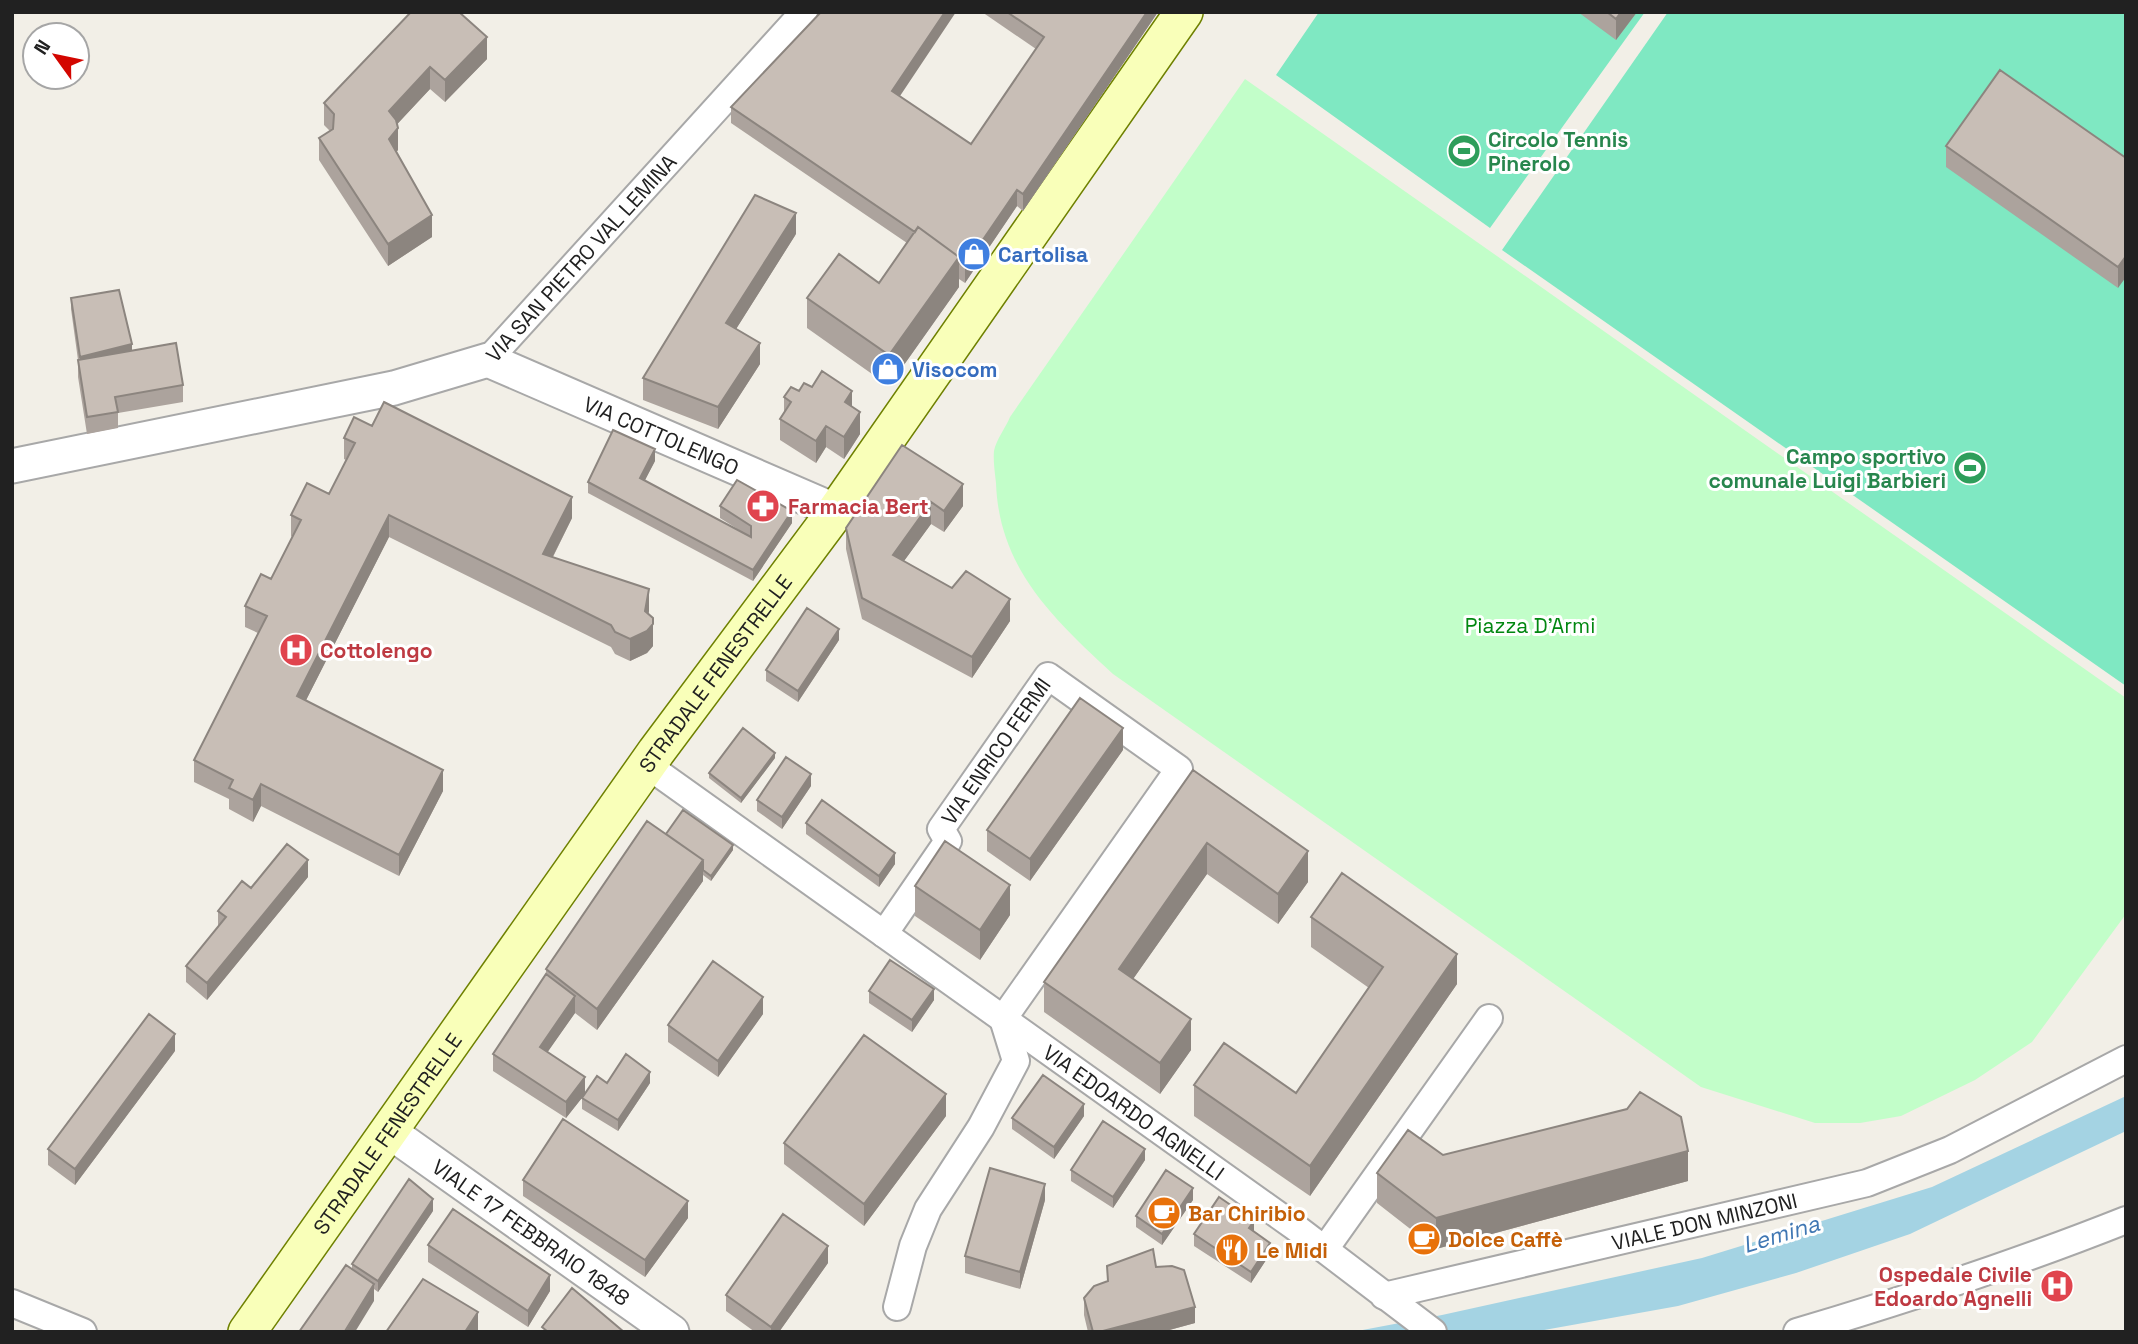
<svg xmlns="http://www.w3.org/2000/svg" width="2138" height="1344" viewBox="0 0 2138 1344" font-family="'Space Grotesk',sans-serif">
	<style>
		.park { fill: #c2fec9 }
		.pitch { fill: #7fe8c2 }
		.water { fill: #a4d3e3 }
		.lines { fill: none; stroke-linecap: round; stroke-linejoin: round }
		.minor-casing { stroke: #a8a8a8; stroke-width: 30 }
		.tertiary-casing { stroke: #a8a8a8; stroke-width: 37 }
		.secondary-casing { stroke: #6f8100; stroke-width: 40 }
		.minor { stroke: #fff; stroke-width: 26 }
		.tertiary { stroke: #fff; stroke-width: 33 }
		.secondary { stroke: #f9ffb9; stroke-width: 37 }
		.wall { fill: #aca39d }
		.shaded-wall { fill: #8c857f }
		.building { fill: #c8beb6; stroke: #8c857f; stroke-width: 2 }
		.labels { text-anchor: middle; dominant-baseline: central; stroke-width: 6; stroke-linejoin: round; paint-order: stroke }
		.leisure-label { font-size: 21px; font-weight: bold; fill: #27864d; stroke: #fff; text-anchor: start }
		.shop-label { font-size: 21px; font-weight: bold; fill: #366cbe; stroke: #fff; text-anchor: start }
		.street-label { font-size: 21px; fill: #212121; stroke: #fff }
		.health-label { font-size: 21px; font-weight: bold; fill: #be3a42; stroke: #fff; text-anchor: start }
		.park-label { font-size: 21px; fill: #028711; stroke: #fff }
		.food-label { font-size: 21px; font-weight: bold; fill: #c56008; stroke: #fff; text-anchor: start }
		.water-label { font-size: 23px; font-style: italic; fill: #4077b3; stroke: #fff }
	</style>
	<rect width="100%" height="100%" fill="#f2efe7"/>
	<path class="park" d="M1245 79 2126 698V914L2032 1042 1975 1080 1901 1116 1860 1123H1815L1701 1087 1113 674C1054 619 999 569 996 483 995 473 993 461 994 451 996 440 1006 427 1010 417Z"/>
	<path class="pitch" d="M1319 12H1645L1490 228 1276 75Z
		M1668 12H2126V686L1502 250Z"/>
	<path class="water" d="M2126 1096V1131L1910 1234 1796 1273 1678 1306 1533 1332H1352L1442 1315 1702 1258 1932 1187Z"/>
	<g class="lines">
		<defs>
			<g id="minor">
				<path id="s1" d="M488 360 804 12"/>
				<path id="s2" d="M647 765 1295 1227 1433 1332"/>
				<path id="s3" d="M884 934 948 841 941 829 1048 676 1179 769 1003 1019 1016 1061 981 1127 928 1209 913 1246 897 1307"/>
				<path d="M1325 1249 1489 1018"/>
				<path id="s4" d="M1384 1296 1867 1183 1950 1150 2126 1059"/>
				<path d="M12 1303 83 1332"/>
				<path d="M1797 1332C1908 1299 2018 1263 2126 1220"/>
			</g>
			<g id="tertiary">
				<path id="s5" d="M12 466 394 388 488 360 836 511"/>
				<path id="s6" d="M390 1132 672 1332"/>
			</g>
			<g id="secondary">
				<path id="s7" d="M247 1332 656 752 836 511 1184 12"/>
			</g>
		</defs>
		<use href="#minor" class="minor-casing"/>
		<use href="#tertiary" class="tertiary-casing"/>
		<use href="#secondary" class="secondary-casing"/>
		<use href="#minor" class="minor"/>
		<use href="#tertiary" class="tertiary"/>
		<use href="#secondary" class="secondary"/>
	</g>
	<path class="wall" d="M411 12 487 59 445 102 430 89 397 124 398 150 396 152 432 237 388 266 319 160V138L330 131 324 125V103Z
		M982 12H1158L1023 211 1017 206 965 283 959 279V287L889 386 807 328V298L879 283 907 243 731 123V107L900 96 971 144 1036 49Z
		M1578 12H1637L1616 40Z
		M1946 146 2126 158 2118 288 1946 167Z
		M796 234 736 329 760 364 718 429 643 400V378Z
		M71 298 132 351 183 385V402L118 413V428L87 434 78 377V360L71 309Z
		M812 387 852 407 860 434 844 459 826 447 816 463 780 440V419L784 412V397Z
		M372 426 572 518 553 557 649 611 648 614 653 646 647 653 630 661 615 654 611 647 389 537 306 700 443 791 399 876 261 806 253 822 229 809V799L194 782V760L258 633 245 627V606L271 579 292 537 291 536V515L329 494 346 460 344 459V438Z
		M902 445 963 506 944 532 931 524 904 561 1010 621 972 678 862 619 846 549V528Z
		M655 461 644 481 747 535 720 518V506L792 523 753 581 588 493V482Z
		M839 640 798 702 766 681V670Z
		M1123 750 1030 881 987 851V830Z
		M775 758 741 803 709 778V773Z
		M1193 770 1308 882 1278 924 1207 874 1133 979 1191 1050 1160 1094 1044 1012V982Z
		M811 786 782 829 757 811V800Z
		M806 823 895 864 879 887 806 834Z
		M666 834 733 850 711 881 703 875V881L597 1030 575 1013 547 1052 585 1094 566 1118 493 1071V1054L546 974V969Z
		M308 877 207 1000 186 982V966L218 927V911L251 888Z
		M915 886 1010 915 980 960 915 916Z
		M1311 917 1457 984 1310 1196 1194 1116V1085L1296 1093 1369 988 1311 947Z
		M2126 960V980L2124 979V962Z
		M869 991 934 1000 912 1032 869 1003Z
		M763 1014 718 1077 668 1042V1025Z
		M175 1051 75 1185 48 1165V1149Z
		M650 1083 618 1131 582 1109V1098Z
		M946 1116 864 1226 784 1164V1143Z
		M1084 1116 1054 1159 1012 1129V1118Z
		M1443 1155 1688 1181 1436 1249 1377 1203V1173Z
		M1145 1160 1113 1208 1071 1181V1170Z
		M523 1180 688 1218 645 1277 523 1196Z
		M1045 1200 1020 1289 965 1273V1256Z
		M1193 1200 1162 1245 1136 1227V1216Z
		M433 1211 378 1292 374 1289V1301L352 1269V1264Z
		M1254 1232 1270 1254 1251 1283 1194 1246V1234Z
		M428 1245 550 1291 528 1327 428 1262Z
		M828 1263 779 1332H755L726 1311V1295Z
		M1107 1266 1156 1267 1195 1323 1162 1332H1088L1084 1315V1298L1107 1281Z"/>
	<path class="shaded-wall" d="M945 12H956L892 108V91Z
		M1147 12H1158L1023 211V194Z
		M1621 12H1637L1616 40V19Z
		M487 37V59L445 102V80Z
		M430 67V89L389 133V111Z
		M398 128V150L389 160V139Z
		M1017 190V206L965 283V266Z
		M796 213V234L726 345V323Z
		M432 215V237L388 266V244Z
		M2126 256V277L2118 288V267Z
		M959 257V287L889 386V355Z
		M760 343V364L718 429V407Z
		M132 344V356L80 368V357Z
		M852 391V412L845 402Z
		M860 412V434L844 459V437Z
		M826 426V447L816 463V441Z
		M655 449V461L640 490V478Z
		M963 484V506L944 532V511Z
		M572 497V518L543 576V554Z
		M931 502V524L893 576V555Z
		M792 511V523L753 581V570Z
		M389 515V537L297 718V696Z
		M649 589V611L645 632 653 618V646L647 653 630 661V639L645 611Z
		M1010 599V621L972 678V657Z
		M839 629V640L798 702V691Z
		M1123 728V750L1030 881V859Z
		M775 753V758L741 803V798Z
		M443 770V791L399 876V855Z
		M811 774V786L782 829V817Z
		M261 784V806L253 822V800Z
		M1207 843V874L1119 999V969Z
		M733 845V850L711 881V876Z
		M1308 851V882L1278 924V894Z
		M895 853V864L879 887V876Z
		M308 860V877L207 1000V983Z
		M703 860V881L597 1030V1009Z
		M1010 885V915L980 960V930Z
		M1457 954V984L1310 1196V1166Z
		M934 989V1000L912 1032V1020Z
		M575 996V1013L540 1063V1047Z
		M763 997V1014L718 1077V1061Z
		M1191 1019V1050L1160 1094V1063Z
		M175 1034V1051L75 1185V1169Z
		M650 1072V1083L618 1131V1120Z
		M585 1077V1094L566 1118V1102Z
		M946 1094V1116L864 1226V1204Z
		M1084 1104V1116L1054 1159V1147Z
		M1145 1149V1160L1113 1208V1197Z
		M1688 1151V1181L1436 1249V1218Z
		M1045 1184V1200L1020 1289V1272Z
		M1193 1188V1200L1162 1245V1234Z
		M433 1199V1211L378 1292V1281Z
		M688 1201V1218L645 1277V1260Z
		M1254 1221V1232L1249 1228Z
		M1270 1243V1254L1251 1283V1272Z
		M828 1246V1263L779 1332H771V1327Z
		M550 1275V1291L528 1327V1311Z
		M374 1284V1301L355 1332H345Z
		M1195 1307V1323L1162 1332H1099Z
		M478 1312V1332H465Z"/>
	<path class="building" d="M411 12H459L487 37 445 80 430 67 389 111 396 120 398 128 389 139 432 215 388 244 319 138 333 129 334 114 324 103Z
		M821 12H945L892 91 971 144 1044 37 1007 12H1147L1023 194 1017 190 965 266 959 263V257L918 227 915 232 731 107Z
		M1607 12H1621L1616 19Z
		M2000 70 2126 158V256L2118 267 1946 146Z
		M755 195 796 213 726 323 760 343 718 407 643 378Z
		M918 227 959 257 889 355 807 298 839 254 879 283Z
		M119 290 132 344 80 357 71 298Z
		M176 343 183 385 115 397 118 412 87 417 78 360Z
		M822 371 852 391 845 402 860 412 844 437 826 426 816 441 780 419 791 402 784 397 791 387 799 391 804 383 812 387Z
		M384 402 572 497 543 554 649 589 645 611 653 618V624L647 631 630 639 615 632 611 625 389 515 297 696 443 770 399 855 261 784 253 800 229 788 233 780 194 760 267 616 245 606 261 574 271 579 301 520 291 515 307 483 329 494 355 443 344 438 354 417 372 426Z
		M613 430 655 449 640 478 751 537V526L720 506 737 480 792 511 753 570 588 482Z
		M902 445 963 484 944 511 931 502 893 555 952 588 966 571 1010 599 972 657 862 598 846 528Z
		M807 608 839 629 798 691 766 670Z
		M1080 698 1123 728 1030 859 987 830Z
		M743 728 775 753 741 798 709 773Z
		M786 757 811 774 782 817 757 800Z
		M1193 770 1308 851 1278 894 1207 843 1119 969 1191 1019 1160 1063 1044 982Z
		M822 800 895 853 879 876 806 823Z
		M683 810 733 845 711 876 703 870V860L666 834Z
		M647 821 703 860 597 1009 546 969Z
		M945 841 1010 885 980 930 915 886Z
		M287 844 308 860 207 983 186 966 226 917 218 911 242 881 251 888Z
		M1342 873 1457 954 1310 1166 1194 1085 1224 1043 1296 1093 1383 967 1311 917Z
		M890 960 934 989 912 1020 869 991Z
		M713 961 763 997 718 1061 668 1025Z
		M546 974 575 996 540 1047 585 1077 566 1102 493 1054Z
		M149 1014 175 1034 75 1169 48 1149Z
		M864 1035 946 1094 864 1204 784 1143Z
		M626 1054 650 1072 618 1120 582 1098 597 1076 607 1083Z
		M1043 1075 1084 1104 1054 1147 1012 1118Z
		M1640 1092 1681 1117 1688 1151 1436 1218 1377 1173 1408 1130 1443 1155 1627 1109Z
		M563 1119 688 1201 645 1260 523 1180Z
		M1103 1121 1145 1149 1113 1197 1071 1170Z
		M990 1168 1045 1184 1020 1272 965 1256Z
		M1166 1170 1193 1188 1162 1234 1136 1216Z
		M409 1179 433 1199 378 1281 352 1264Z
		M1219 1197 1254 1221 1249 1228 1270 1243 1251 1272 1194 1234Z
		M453 1209 550 1275 528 1311 428 1245Z
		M783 1214 828 1246 771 1327 726 1295Z
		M1153 1249 1156 1267 1172 1266 1184 1270 1195 1307 1099 1332H1093L1084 1298 1094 1286 1108 1281 1107 1266Z
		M346 1265 374 1284 345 1331 347 1332H299Z
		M423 1279 478 1312 465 1332H386Z
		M572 1288 624 1332H548L542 1327Z"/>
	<defs>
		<symbol id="stadium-disc" viewBox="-11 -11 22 22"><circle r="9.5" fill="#2e9e5b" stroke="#fff"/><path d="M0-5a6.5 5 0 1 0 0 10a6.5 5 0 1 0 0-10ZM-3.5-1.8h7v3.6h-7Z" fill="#fff"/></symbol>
		<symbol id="shop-disc" viewBox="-11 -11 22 22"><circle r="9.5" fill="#3f7fe0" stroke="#fff"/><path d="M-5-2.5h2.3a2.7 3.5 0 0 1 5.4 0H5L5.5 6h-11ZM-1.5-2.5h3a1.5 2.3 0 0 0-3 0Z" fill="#fff"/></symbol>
		<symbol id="pharmacy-disc" viewBox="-11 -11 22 22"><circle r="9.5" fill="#e0444e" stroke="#fff"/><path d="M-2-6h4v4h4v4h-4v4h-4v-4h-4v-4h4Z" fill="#fff"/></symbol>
		<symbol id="hospital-disc" viewBox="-11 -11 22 22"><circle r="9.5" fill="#e0444e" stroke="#fff"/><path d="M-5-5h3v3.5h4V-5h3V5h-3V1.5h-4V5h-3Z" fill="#fff"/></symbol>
		<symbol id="cafe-disc" viewBox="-11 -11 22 22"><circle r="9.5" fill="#e8710a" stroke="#fff"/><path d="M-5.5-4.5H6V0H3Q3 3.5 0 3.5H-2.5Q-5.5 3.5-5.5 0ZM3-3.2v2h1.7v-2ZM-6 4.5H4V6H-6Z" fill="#fff"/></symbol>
		<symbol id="restaurant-disc" viewBox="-11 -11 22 22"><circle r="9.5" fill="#e8710a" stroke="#fff"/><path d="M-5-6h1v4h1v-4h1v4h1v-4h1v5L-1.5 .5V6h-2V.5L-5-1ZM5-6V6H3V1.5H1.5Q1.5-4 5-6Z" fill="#fff"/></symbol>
	</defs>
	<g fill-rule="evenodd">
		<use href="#stadium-disc" x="1445" y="132" width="38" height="38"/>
		<use href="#shop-disc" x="955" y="235" width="38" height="38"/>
		<use href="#shop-disc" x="869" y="350" width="38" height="38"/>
		<use href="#stadium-disc" x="1951" y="449" width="38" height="38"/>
		<use href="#pharmacy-disc" x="744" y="487" width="38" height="38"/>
		<use href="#hospital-disc" x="277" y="631" width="38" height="38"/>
		<use href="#cafe-disc" x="1145" y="1194" width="38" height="38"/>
		<use href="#cafe-disc" x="1405" y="1220" width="38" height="38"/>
		<use href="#restaurant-disc" x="1213" y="1231" width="38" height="38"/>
		<use href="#hospital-disc" x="2038" y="1267" width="38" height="38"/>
	</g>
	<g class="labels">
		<g class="leisure-label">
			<text x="1488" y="139">Circolo Tennis<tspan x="1488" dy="24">Pinerolo</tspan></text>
			<text x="1946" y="456" text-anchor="end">Campo sportivo<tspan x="1946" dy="24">comunale Luigi Barbieri</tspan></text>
		</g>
		<g class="shop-label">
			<text x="998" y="254">Cartolisa</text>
			<text x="912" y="369">Visocom</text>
		</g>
		<g class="street-label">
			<text stroke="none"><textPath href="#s1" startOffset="138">VIA SAN PIETRO VAL LEMINA</textPath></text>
			<text stroke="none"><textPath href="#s5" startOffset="677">VIA COTTOLENGO</textPath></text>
			<text stroke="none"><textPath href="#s7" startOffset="808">STRADALE FENESTRELLE</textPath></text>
			<text stroke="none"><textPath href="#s3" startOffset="222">VIA ENRICO FERMI</textPath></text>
			<text stroke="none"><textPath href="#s2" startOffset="598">VIA EDOARDO AGNELLI</textPath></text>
			<text stroke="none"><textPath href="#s7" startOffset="243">STRADALE FENESTRELLE</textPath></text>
			<text stroke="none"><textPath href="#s4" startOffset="329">VIALE DON MINZONI</textPath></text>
			<text stroke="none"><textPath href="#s6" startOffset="173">VIALE 17 FEBBRAIO 1848</textPath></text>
		</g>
		<g class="health-label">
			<text x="788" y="506">Farmacia Bert</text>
			<text x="320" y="650">Cottolengo</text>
			<text x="2032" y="1274" text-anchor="end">Ospedale Civile<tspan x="2032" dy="24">Edoardo Agnelli</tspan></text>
		</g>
		<g class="park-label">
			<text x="1530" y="625">Piazza D'Armi</text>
		</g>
		<g class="food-label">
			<text x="1188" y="1213">Bar Chiribio</text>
			<text x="1448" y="1239">Dolce Caffè</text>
			<text x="1256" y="1250">Le Midi</text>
		</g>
		<g class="water-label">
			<text transform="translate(1781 1234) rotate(-17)">Lemina</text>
		</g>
	</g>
	<rect width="2138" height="1344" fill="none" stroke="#212121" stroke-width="28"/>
	<g transform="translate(56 56) rotate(303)"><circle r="33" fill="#ffffff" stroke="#a6a6a6" stroke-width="2"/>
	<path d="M0-5L12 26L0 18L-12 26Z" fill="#d30600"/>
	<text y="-10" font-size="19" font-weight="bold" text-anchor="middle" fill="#212121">N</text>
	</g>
</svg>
